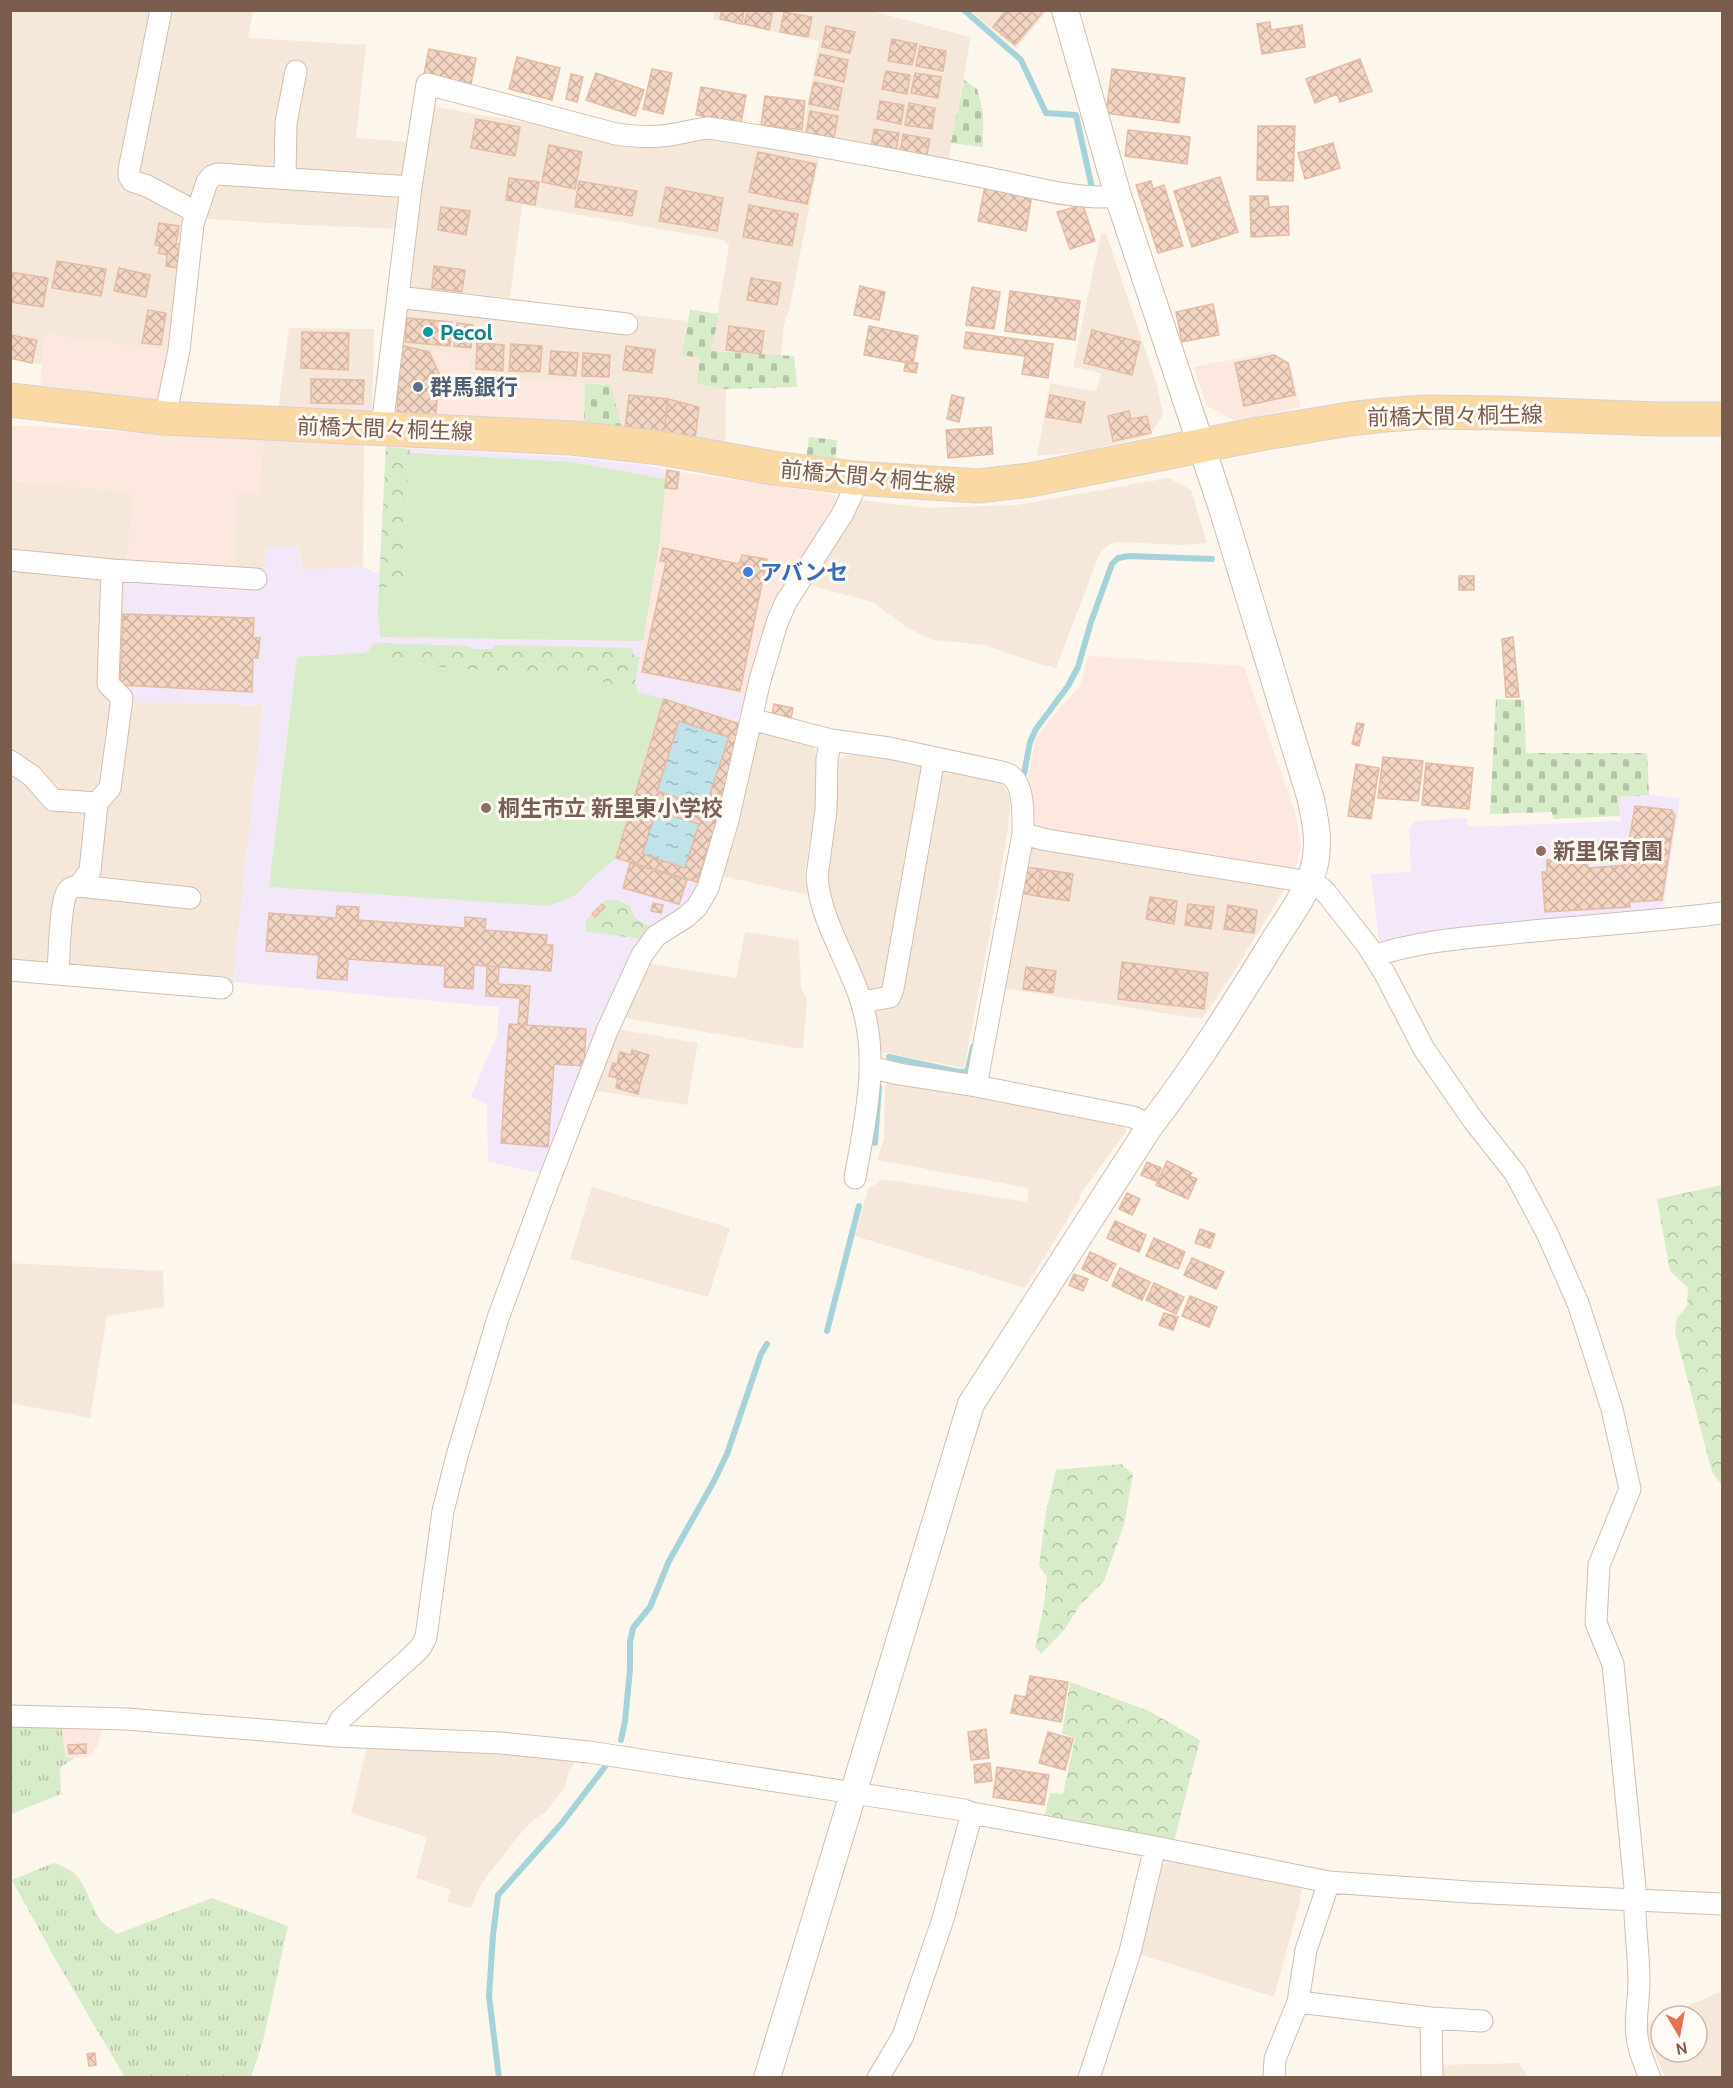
<svg xmlns="http://www.w3.org/2000/svg" width="1733" height="2088" viewBox="0 0 1733 2088" font-family="Cabin,'Noto Sans JP',sans-serif">
	<style>
		.residential { fill: #f5e8da }
		.commercial { fill: #fde8e0 }
		.education { fill: #f3e8fa }
		.grass { fill: url(#grass-tufts) }
		.forest { fill: url(#forest-crowns) }
		.cemetery { fill: url(#cemetery-stones) }
		.garden { fill: #d8ecc9 }
		.water { fill: url(#water-ripples); stroke: #a5d3da; stroke-width: 1.5 }
		.lines { fill: none; stroke-linecap: round; stroke-linejoin: round }
		.stream { stroke: #a5d3da; stroke-width: 6 }
		.building { fill: url(#building-cross-hatch); stroke: #e6bba3; stroke-width: 1.5; fill-rule: evenodd }
		.minor-casing { stroke: #d1beb0; stroke-width: 23 }
		.tertiary-casing { stroke: #d1beb0; stroke-width: 28 }
		.primary-casing { stroke: #dad1cd; stroke-width: 35 }
		.minor { stroke: #fff; stroke-width: 21 }
		.tertiary { stroke: #fff; stroke-width: 26 }
		.primary { stroke: #fbd9a5; stroke-width: 33 }
		.culture-dot { fill: #0f9aa8; stroke: #fffaf3; stroke-width: 2 }
		.service-dot { fill: #5c6f8a; stroke: #fffaf3; stroke-width: 2 }
		.shop-dot { fill: #3f7fe0; stroke: #fffaf3; stroke-width: 2 }
		.education-dot { fill: #8d6e63; stroke: #fffaf3; stroke-width: 2 }
		.labels { text-anchor: middle; dominant-baseline: central; stroke-width: 6; stroke-linejoin: round; paint-order: stroke }
		.culture-label { font-size: 22px; font-weight: bold; fill: #0d838f; stroke: #fffaf3; text-anchor: start }
		.service-label { font-size: 22px; font-weight: bold; fill: #4e5e75; stroke: #fffaf3; text-anchor: start }
		.street-label { font-size: 22px; fill: #7a5c4d; stroke: #fffaf3 }
		.shop-label { font-size: 22px; font-weight: bold; fill: #366cbe; stroke: #fffaf3; text-anchor: start }
		.education-label { font-size: 22px; font-weight: bold; fill: #785e54; stroke: #fffaf3; text-anchor: start }
	</style>
	<defs>
		<pattern id="grass-tufts" width="24" height="20" patternUnits="userSpaceOnUse" patternTransform="scale(1.5)"><rect width="24" height="20" fill="#d8ecc9"/><path d="M3 7l-1-3M5 7V3M7 7l1-3M15 17l-1-3M17 17v-4M19 17l1-3" fill="none" stroke="#b4c2a5"/></pattern>
		<pattern id="forest-crowns" width="20" height="18" patternUnits="userSpaceOnUse" patternTransform="scale(1.5)"><rect width="20" height="18" fill="#d8ecc9"/><path d="M2 6a3 3 0 1 1 6 0M12 15a3 3 0 1 1 6 0" fill="none" stroke="#b4c2a5"/></pattern>
		<pattern id="cemetery-stones" width="16" height="16" patternUnits="userSpaceOnUse" patternTransform="scale(1.5)"><rect width="16" height="16" fill="#d8ecc9"/><path d="M2 7V4a2 2 0 0 1 4 0v3zM10 15v-3a2 2 0 0 1 4 0v3z" fill="#b4c2a5"/></pattern>
		<pattern id="water-ripples" width="26" height="14" patternUnits="userSpaceOnUse" patternTransform="scale(1.5)"><rect width="26" height="14" fill="#bfe3e8"/><path d="M2 4q2-2 4 0t4 0M15 11q2-2 4 0t4 0" fill="none" stroke="#a0bbbe"/></pattern>
		<pattern id="building-cross-hatch" width="8" height="8" patternUnits="userSpaceOnUse" patternTransform="scale(1.5)"><rect width="8" height="8" fill="#f3d5c3"/><path d="M0 0l8 8M0 8l8-8" fill="none" stroke="#cab0a1"/></pattern>
	</defs>
	<rect width="100%" height="100%" fill="#fdf6ec"/>
	<path class="residential" d="M11 11H253L248 38 366 45 356 138 412 142 400 229 303 225 207 219 188 220 169 351 45 334 42 364 11 360Z
		M715 11H871L971 37 949 157 953 165 802 135 819 41 713 19Z
		M971 11H1047L1016 49Z
		M430 106 599 135 741 140 820 154 789 310 784 324 781 355 711 351 729 245 723 240 522 205 510 298 405 287Z
		M1106 233 1157 385 1163 415 1149 436 1085 451 1037 456 1050 383 1096 391 1101 373 1073 367 1101 234Z
		M413 305 632 333 637 315 687 321 681 355 700 358 696 384 726 389 725 445 623 429 585 384 468 376 470 354 429 352 400 345 403 311Z
		M289 328 374 329 372 414 278 410Z
		M263 440 313 443 314 441 364 442 363 567 303 570 298 546 266 569 233 567 237 492 260 493Z
		M1169 478 1191 490 1207 543 1182 545 1120 542 1110 544 1102 550 1098 558 1056 668 1039 664 985 645 933 640 908 628 872 602 806 584 860 500 927 508 1016 505Z
		M10 481 133 492 127 563 11 551Z
		M10 568 125 579 131 702 263 705 233 982 223 994 11 977Z
		M755 729 812 746 816 751 815 811 804 875 808 895 723 876Z
		M847 755 887 759 994 780 1003 785 1008 794 1010 807 1009 822 991 928 965 1064 963 1068 877 1051 831 907 828 876 830 844 838 760Z
		M1033 842 1287 885 1232 975 1202 1019 1002 988 1025 849Z
		M745 932 799 940 801 987 807 1000 803 1049 626 1018 644 963 736 978Z
		M622 1030 698 1043 687 1105 590 1090 616 1032Z
		M887 1080 1095 1117 1125 1126 1126 1132 1079 1196 1080 1199 1025 1288 855 1236 868 1189 882 1179 1027 1202 1029 1188 877 1160 884 1139 885 1088Z
		M592 1187 730 1228 708 1297 570 1259Z
		M10 1263 163 1271 164 1307 107 1316 90 1418 11 1403Z
		M368 1743 573 1760 574 1763 568 1773 565 1787 544 1814 532 1821 521 1833 486 1877 478 1890 471 1908 447 1902 451 1890 416 1878 427 1837 351 1813Z
		M1170 1859 1302 1888 1299 1905 1274 1997 1139 1954 1163 1865Z
		M1722 1991V2077H1665L1648 2038V2023L1661 2017V2052H1697V2016H1664Z
		M1519 2063 1528 2077H1440L1439 2065Z"/>
	<path class="commercial" d="M45 334 169 351 163 402 40 385Z
		M400 345 429 352 471 354 469 376 585 384 584 424 397 413Z
		M1271 352 1290 363 1301 407 1236 421 1207 406 1194 367Z
		M10 425 263 440 260 494 237 492 233 567 127 563 133 492 11 481Z
		M667 470 836 495 837 509 749 696 638 669 659 546Z
		M1088 656 1244 666 1295 812 1301 847 1294 873 1041 832 1033 826 1029 814 1028 779 1035 740 1051 718 1080 686Z
		M61 1725 103 1726 97 1747 93 1753 87 1757 67 1758Z"/>
	<path class="education" d="M386 447 570 457 645 465 667 470 659 546 638 669 749 696 717 822 693 896 687 904 650 927 641 939 544 1174 488 1162 487 1104 471 1097 497 1035 499 1007 233 982 263 705 131 702 120 685 127 563 265 569V548L297 546 303 570 363 567 379 574Z
		M1649 795 1680 798 1663 910 1503 925 1379 941 1371 874 1411 872 1409 828 1415 821 1467 818 1468 827 1621 821 1619 797Z"/>
	<path class="grass" d="M11 1725H61L66 1757 74 1758 60 1768 61 1794 11 1814Z
		M53 1863C87 1872 83 1892 99 1918 103 1924 111 1929 117 1934L212 1898 288 1926 263 2041 251 2077 129 2078 124 2076 53 1955 12 1880Z"/>
	<path class="forest" d="M386 447 410 449 403 589 379 587Z
		M381 643 469 646 473 649H491L496 645 632 648 634 656 640 657 635 683 638 693 583 677 393 664 381 646Z
		M606 900H618L630 906 635 918 650 927 641 939 585 931 586 920Z
		M1722 1185V1485L1712 1472 1675 1332 1677 1318 1687 1306 1688 1288 1670 1271 1657 1199Z
		M1121 1464 1133 1474 1124 1525 1104 1581 1081 1604 1064 1630 1041 1654 1035 1647 1044 1605 1047 1577 1039 1566 1046 1512 1056 1470Z
		M1070 1682 1149 1711 1200 1740 1174 1841 1044 1818 1050 1793 1063 1794 1075 1738 1062 1734Z"/>
	<path class="cemetery" d="M964 80 977 89 983 112V147L951 143Z
		M690 310 719 314 711 351 794 356 797 387 726 389 696 384 700 358 681 355Z
		M585 384 610 385 623 429 584 424Z
		M809 437 837 440 835 463 806 459Z
		M1496 699 1524 700 1526 753H1647L1649 795 1619 797 1620 816 1553 819 1552 812 1490 814Z"/>
	<path class="garden" d="M410 453 572 462 666 479 659 546 643 641 380 637 378 611 379 587 403 589Z
		M381 643V646L394 664 583 677 664 699 616 858 591 879 576 895 548 906 269 887 297 657 366 653 374 644Z"/>
	<path class="water" d="M679 721 729 737 706 807 657 791Z
		M656 811 699 824 685 868 642 855Z"/>
	<g class="lines">
		<path class="stream" d="M964 10 1021 60 1046 113 1076 115 1092 188
			M1024 774 1030 742 1036 729 1068 686 1078 667 1091 622 1112 564 1118 558 1129 556 1212 559
			M889 1057 959 1072H966L968 1069 973 1047
			M875 1143 879 1087
			M827 1331 859 1206
			M621 1740 625 1721 630 1669V1642L633 1628 650 1607 669 1561 714 1481 727 1454 761 1354 767 1344
			M499 2078 489 1996 493 1935 498 1895 562 1823 607 1764"/>
	</g>
	<path class="building" d="M722 10H744L742 24 720 19Z
		M748 10H773L769 30 744 24Z
		M1006 10H1039L1042 13 1015 45 993 27Z
		M784 12 812 17 808 37 780 32Z
		M1270 22 1271 30 1302 25 1305 47 1262 54 1257 24Z
		M826 26 855 32 850 53 822 47Z
		M892 39 917 44 912 65 888 61Z
		M920 46 946 51 943 71 916 66Z
		M429 49 476 58 470 89 423 79Z
		M820 54 848 60 844 82 815 75Z
		M517 57 560 68 552 100 509 89Z
		M1360 59 1372 91 1340 102 1337 94 1315 103 1306 79Z
		M652 69 672 73 663 114 643 109Z
		M1112 69 1185 78 1179 123 1106 113Z
		M886 71 910 75 907 94 882 89Z
		M596 73 644 90 635 116 586 100Z
		M915 73 941 77 938 98 911 93Z
		M571 74 583 77 577 102 566 99Z
		M814 82 842 88 838 110 809 104Z
		M701 87 746 95 741 123 696 115Z
		M765 96 805 101 802 130 761 125Z
		M880 101 904 105 901 124 877 119Z
		M909 103 935 108 932 129 905 125Z
		M810 111 838 116 834 138 806 133Z
		M476 119 520 127 515 156 471 148Z
		M1258 126H1295L1293 181 1257 180Z
		M874 129 899 133 896 152 871 148Z
		M1128 130 1190 137 1187 164 1125 156Z
		M903 134 930 139 926 159 900 154Z
		M1333 143 1340 168 1305 179 1298 153Z
		M549 145 582 152 575 189 542 182Z
		M758 152 816 164 807 204 749 192Z
		M1220 177 1238 232 1192 247 1174 191Z
		M509 178 539 182 535 205 506 200Z
		M579 181 637 191 632 216 575 207Z
		M1151 181 1153 189 1164 185 1183 246 1158 253 1136 185Z
		M985 186 1032 194 1026 231 978 221Z
		M666 187 723 198 717 231 659 221Z
		M1250 196H1268L1269 207 1288 206 1289 235 1251 237Z
		M749 205 798 214 792 246 743 237Z
		M1083 205 1095 241 1070 249 1057 212Z
		M441 207 470 211 466 235 438 230Z
		M159 223 179 226 176 244 182 245 178 268 166 266 167 255 158 253 160 246 155 245Z
		M57 261 106 269 101 296 52 288Z
		M434 266 465 270 462 292 432 288Z
		M119 268 150 275 146 297 114 291Z
		M10 272 48 278 43 307 10 302Z
		M751 278 781 283 777 305 747 300Z
		M860 286 885 292 879 320 854 315Z
		M972 287 1000 292 994 329 966 325Z
		M1010 291 1080 301 1075 340 1005 331Z
		M1213 304 1219 335 1182 342 1176 312Z
		M148 310 166 313 161 345 142 343Z
		M407 318 452 322 450 346 405 342Z
		M457 323 473 325 471 348 454 346Z
		M729 326 764 331 761 354 726 350Z
		M869 326 918 336 913 364 864 355Z
		M1092 330 1140 342 1132 375 1084 363Z
		M302 332 349 333 348 370 301 368Z
		M966 332 1053 344 1048 378 1022 374 1025 356 964 348Z
		M10 335 37 340 32 363 10 358Z
		M477 343 504 345 503 371 476 369Z
		M511 344 542 346 540 372 509 371Z
		M400 345 429 352 439 373 436 415 397 413Z
		M626 346 655 350 652 373 623 370Z
		M551 351 578 353 576 376 549 374Z
		M583 353 610 355 609 377 582 376Z
		M1274 355 1288 363 1295 395 1244 406 1235 363Z
		M906 361 918 363 916 373 904 371Z
		M311 379 364 380 363 404 311 403Z
		M629 395 668 399 664 434 625 429Z
		M952 395 964 398 959 422 947 419Z
		M1050 395 1085 402 1081 423 1046 417Z
		M668 399 699 407 695 439 664 434Z
		M1129 411 1131 419 1147 416 1151 433 1113 441 1108 416Z
		M991 427 993 454 948 458 946 430Z
		M667 470 679 472 677 489 665 488Z
		M663 548 739 564 742 555 767 559 740 691 642 672 666 562 660 561Z
		M1459 576H1474V590H1459Z
		M123 614 254 618 253 638H260L258 658H253L252 692 120 685Z
		M1513 637 1519 697H1506L1502 639Z
		M664 699 743 725 717 822 697 882 616 858ZM679 721 729 737 706 807 657 791ZM656 811 699 824 685 868 642 854Z
		M774 704 793 708 791 719 772 715Z
		M1357 723 1364 724 1359 746 1352 744Z
		M1383 757 1423 761 1418 801 1378 798Z
		M1426 763 1473 768 1469 809 1422 805Z
		M1356 764 1379 768 1371 819 1348 816Z
		M1635 806 1672 810 1673 814 1675 815 1662 900 1629 902 1630 907 1545 912 1542 872H1547V860L1586 857 1588 868 1625 865Z
		M630 863 687 880 679 904 623 888Z
		M1025 867 1041 869 1037 896 1021 893Z
		M1041 869 1073 874 1069 901 1037 896Z
		M1150 897 1177 901 1174 924 1146 919Z
		M653 903 663 905 661 913 651 911Z
		M602 904 605 907 595 917 592 914Z
		M1188 904 1214 907 1211 929 1185 925Z
		M1228 905 1257 910 1254 933 1224 929Z
		M337 906 359 907 358 920 465 928V917L486 919 485 930 547 935 546 945H553L551 971 474 965 473 989 444 987 445 966 348 959 347 980 317 978 319 955 266 951 269 913 336 918Z
		M1122 962 1208 973 1204 1009 1118 999Z
		M487 966 499 967 498 984 530 986 527 1025H518L520 998 486 996Z
		M1026 967 1056 971 1053 993 1023 989Z
		M509 1024 586 1029 584 1066 554 1064 548 1147 501 1143Z
		M632 1050 649 1055 640 1084 609 1076 613 1063 617 1064 620 1052 631 1055Z
		M618 1078 640 1084 638 1094 616 1088Z
		M1167 1161 1192 1173 1190 1176 1197 1179 1188 1199 1156 1185Z
		M1147 1162 1161 1168 1156 1181 1141 1175Z
		M1127 1193 1140 1199 1132 1215 1119 1209Z
		M1115 1221 1146 1235 1139 1252 1107 1238Z
		M1200 1229 1215 1234 1210 1248 1195 1243Z
		M1154 1238 1185 1252 1178 1269 1146 1256Z
		M1090 1252 1116 1264 1107 1281 1082 1269Z
		M1192 1258 1224 1272 1216 1289 1184 1275Z
		M1120 1268 1150 1282 1142 1300 1112 1286Z
		M1074 1274 1088 1279 1083 1291 1069 1285Z
		M1154 1283 1184 1297 1176 1314 1146 1300Z
		M1190 1296 1217 1307 1209 1327 1182 1316Z
		M1164 1313 1178 1317 1173 1330 1159 1325Z
		M1030 1676 1068 1682 1061 1722 1011 1713 1015 1695 1026 1697Z
		M986 1729 989 1758 971 1760 968 1732Z
		M1048 1732 1073 1739 1065 1770 1039 1763Z
		M86 1744V1753L69 1754 68 1745Z
		M990 1763 992 1781 975 1783 974 1765Z
		M997 1767 1049 1775 1044 1805 993 1797Z
		M95 2053 96 2065 89 2066 87 2054Z"/>
	<g class="lines">
		<defs>
			<path id="minor" d="M161 10 129 170V176L132 181 147 186 196 212
				M285 177 286 123 296 71
				M398 297 627 324
				M165 418 179 350 193 224 207 182 212 176 218 174 411 187
				M379 428 384 411 411 187 427 84 616 134C636 137 656 138 675 134 688 132 696 129 709 128 801 142 892 159 983 177 1025 185 1075 201 1118 196
				M10 560 112 570 256 579
				M751 719 831 740 889 748 997 771C1001 772 1008 773 1011 776 1025 786 1023 819 1023 834L976 1086
				M831 740 827 759 826 810 817 876C820 921 848 959 861 1001 880 1059 865 1121 855 1178
				M10 761 32 776 53 800 97 803
				M1023 834 1047 840 1309 882 1321 888 1327 894 1367 945 1385 974 1424 1049 1473 1120 1515 1173 1547 1233 1578 1303 1591 1343 1612 1409 1630 1489 1599 1565 1596 1623 1613 1664 1635 1887C1633 1919 1639 1950 1639 1981 1639 2003 1633 2025 1639 2047 1641 2057 1646 2067 1650 2078
				M79 886 190 898
				M1374 956C1416 942 1461 938 1504 934 1577 926 1650 922 1722 913
				M10 970 222 988
				M58 974C59 957 60 905 67 892 70 887 74 887 79 886L90 871 97 803 110 788 122 698 108 684 112 570
				M862 1002 890 997 893 989 934 758
				M870 1067 899 1074 976 1086 1133 1117 1150 1126
				M10 1716 127 1719 336 1736 501 1743 589 1752 964 1810 972 1813 1155 1847 1329 1882 1468 1892 1722 1904
				M336 1736 337 1727 341 1719 412 1656 421 1647 426 1637 443 1511 457 1456 498 1318 548 1183 607 1031 642 955 656 936 686 917 697 907 708 888 728 820 760 680 777 623 786 602 843 513 852 494 855 478
				M1298 2002 1431 2018 1482 2021
				M1431 2018 1432 2078
				M878 2078 903 2036 943 1919 972 1813
				M1089 2078 1130 1952 1155 1847
				M1274 2078 1275 2059 1298 2002 1306 1950 1329 1882"/>
			<path id="tertiary" d="M767 2078 971 1404 1150 1126C1194 1069 1232 1008 1270 947 1285 922 1306 896 1314 868 1320 844 1316 823 1311 800L1221 505 1118 196 1065 10"/>
			<path id="primary" d="M10 400 165 418 572 438 661 448 773 468 855 478 978 486 1030 480 1259 434 1349 419 1385 415 1425 412 1499 413 1657 419H1722"/>
		</defs>
		<use href="#minor" class="minor-casing"/>
		<use href="#tertiary" class="tertiary-casing"/>
		<use href="#primary" class="primary-casing"/>
		<use href="#minor" class="minor"/>
		<use href="#tertiary" class="tertiary"/>
		<use href="#primary" class="primary"/>
	</g>
	<circle class="culture-dot" cx="428" cy="332" r="6"/>
	<circle class="service-dot" cx="418" cy="387" r="6"/>
	<circle class="shop-dot" cx="748" cy="572" r="6"/>
	<g class="education-dot">
		<circle cx="486" cy="808" r="6"/>
		<circle cx="1541" cy="851" r="6"/>
	</g>
	<g class="labels">
		<g class="culture-label">
			<text x="440" y="332">Pecol</text>
		</g>
		<g class="service-label">
			<text x="430" y="387">群馬銀行</text>
		</g>
		<g class="street-label">
			<text transform="translate(1455 416) rotate(-1)">前橋大間々桐生線</text>
			<text transform="translate(385 429) rotate(2)">前橋大間々桐生線</text>
			<text transform="translate(868 477) rotate(5)">前橋大間々桐生線</text>
		</g>
		<g class="shop-label">
			<text x="760" y="572">アバンセ</text>
		</g>
		<g class="education-label">
			<text x="498" y="808">桐生市立 新里東小学校</text>
			<text x="1553" y="851">新里保育園</text>
		</g>
	</g>
	<rect width="1733" height="2088" fill="none" stroke="#7a5c4d" stroke-width="24"/>
	<g transform="translate(1679 2034) rotate(170)"><circle r="28" fill="#fffaf3" stroke="#cabbb1" stroke-width="1.5"/>
	<path d="M0-4.5L10 22L0 15L-10 22Z" fill="#e76f51"/>
	<text y="-9" font-size="16" font-weight="bold" text-anchor="middle" fill="#7a5c4d">N</text>
	</g>
</svg>
